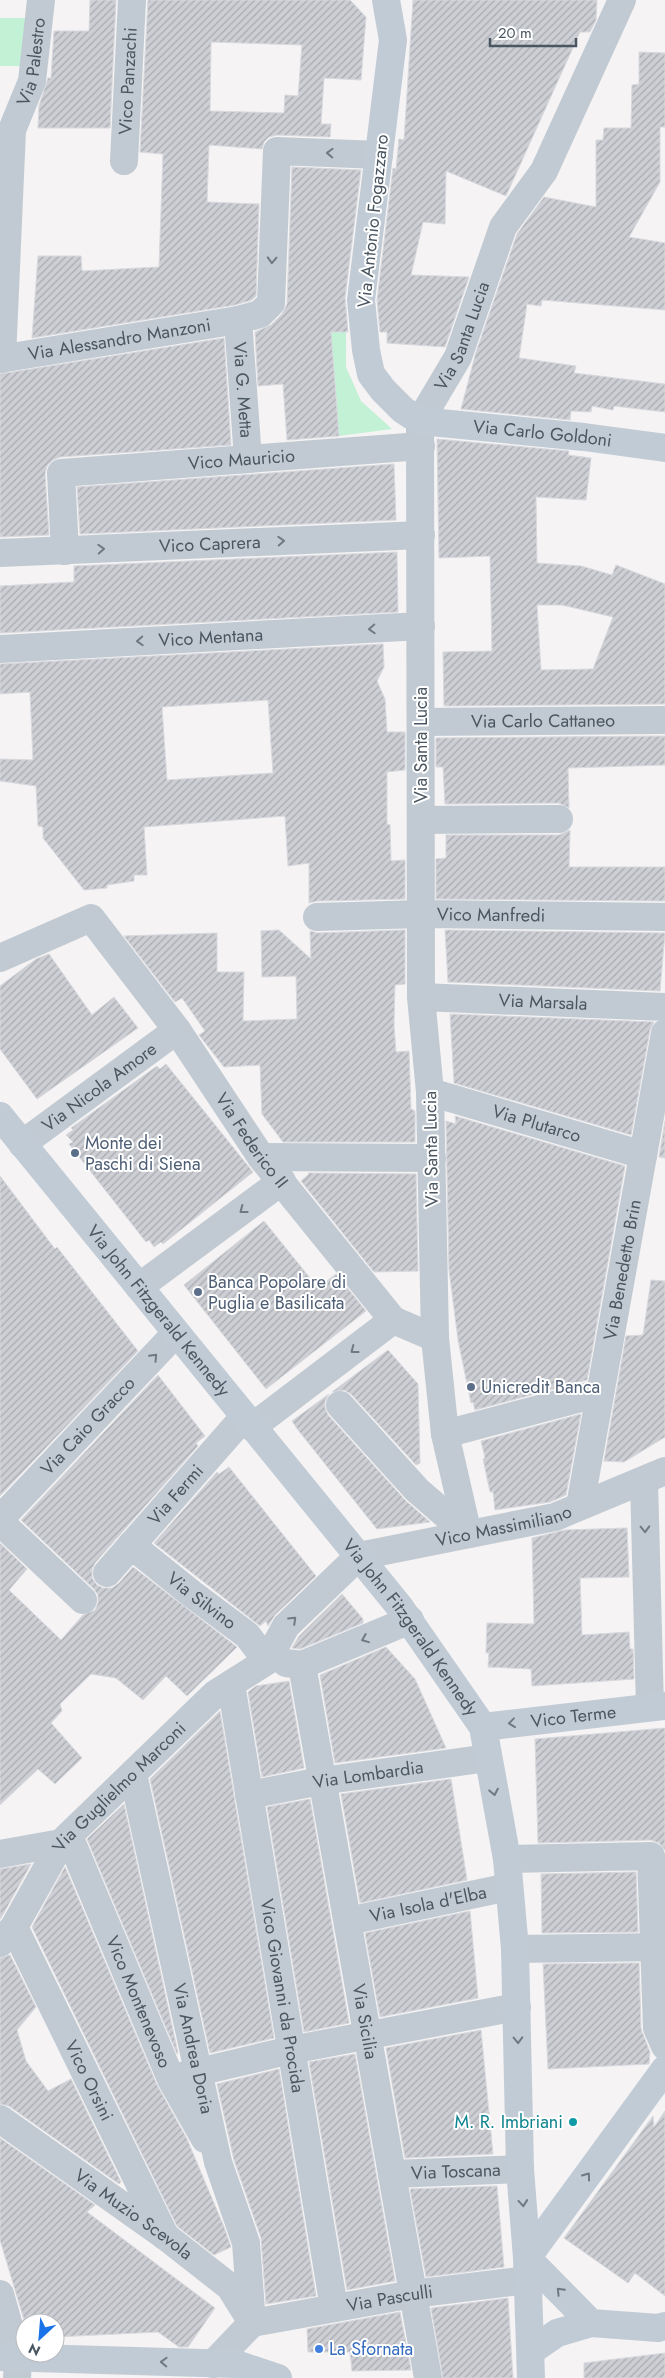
<svg xmlns="http://www.w3.org/2000/svg" width="665" height="2378" viewBox="0 0 665 2378" font-family="Jost,sans-serif">
	<style>
		.green { fill: #c3f1d5 }
		.building { fill: url(#building-hatch); stroke: #d7d9de; fill-rule: evenodd }
		.lines { fill: none; stroke-linecap: round; stroke-linejoin: round }
		.street { stroke: #c1cad2; stroke-width: 28 }
		.secondary { stroke: #c1cbd6; stroke-width: 28 }
		.oneway { stroke: #6e7983 }
		.oneway2 { stroke: #6e7984 }
		.service-dot { fill: #5c6f8a; stroke: #fff; stroke-width: 2 }
		.culture-dot { fill: #0f9aa8; stroke: #fff; stroke-width: 2 }
		.shop-dot { fill: #3f7fe0; stroke: #fff; stroke-width: 2 }
		.labels { text-anchor: middle; dominant-baseline: central; stroke-width: 4; stroke-linejoin: round; paint-order: stroke }
		.street-label { font-size: 18px; fill: #4a5661; stroke: #fff }
		.service-label { font-size: 18px; fill: #4e5e75; stroke: #fff; text-anchor: start }
		.culture-label { font-size: 18px; fill: #0d838f; stroke: #fff; text-anchor: end }
		.shop-label { font-size: 18px; fill: #366cbe; stroke: #fff; text-anchor: start }
	</style>
	<defs>
		<pattern id="building-hatch" width="6" height="6" patternUnits="userSpaceOnUse" patternTransform="scale(1.25)"><rect width="6" height="6" fill="#cdcfd5"/><path d="M-1 1l2-2M0 6l6-6M5 7l2-2" fill="none" stroke="#a8abb0"/></pattern>
	</defs>
	<rect width="100%" height="100%" fill="#f5f3f3"/>
	<path class="green" d="M0 18H31L27 66H0Z
		M316 332H346V367L361 401 392 429 339 436 334 370Z"/>
	<path class="building" d="M90 0H116L110 128H38L39 106 48 78H51L54 31H89Z
		M148 0H350L366 17 361 80 324 78 321 124H331L330 137 277 135 269 137 264 142 262 149 209 145 207 202 259 204 256 296 252 300 235 305 32 338 38 256H81L82 271 159 267 163 154 140 152ZM211 42 302 45 298 96 285 95 284 113 210 111Z
		M413 0H597L596 20 590 32H580L506 196 446 171 445 224 423 222 411 275 469 277 445 347 387 343V332H380L377 300 393 168 396 169 399 139 404 140Z
		M639 52 665 53V127H660V182L629 237 665 243V310L542 300 541 306 527 304 519 358 576 366 574 373 665 384V412L614 406 613 410 592 406 591 412 571 411 570 420 461 409 476 352 517 234 544 197 596 207V140H603L604 128H631L632 85 639 84Z
		M292 167 361 170 345 298 348 332H331L339 436 287 440 283 384 258 386 255 332 271 325 282 314 287 304Z
		M224 338 231 445 60 457 53 460 47 466 45 474 49 535 0 537V374Z
		M437 439 569 451 568 455 591 458 586 500 536 497 537 563 581 566 612 575 616 565 665 584V704L444 706 443 652 492 651 490 556 439 558ZM537 605H562L613 617 593 669 541 670Z
		M394 464 396 520 80 534 77 487Z
		M397 552 398 612 0 633V586L74 582V566Z
		M383 644 384 667 377 681 385 699 387 732H405V770L387 772V824L390 825 391 861 405 860V899L317 901 309 903V863L288 866 285 816 144 827 147 875H134V881L107 885V888L84 890 43 838V827L38 826 36 786 0 781V759L33 760 30 692 0 694V664ZM268 700 273 773 167 780 162 707Z
		M665 736V765L568 768 569 808 559 803 445 804 443 767H436V738Z
		M570 830 569 867H665V901L436 899V859L446 858V835H559Z
		M279 930 311 959 310 931 317 933 405 930V984L395 985 394 1025 396 1052 409 1051 411 1109 415 1111V1142H283L262 1114 260 1065 224 1067 199 1035 205 1031 182 998 175 1002 124 936 217 933V972H244L243 1021 297 1019 296 976 262 977 261 931Z
		M445 930 665 933 660 991 448 982Z
		M49 954 92 1015 114 997 138 1028 37 1099 0 1049V986L36 959Z
		M450 1014 654 1022 650 1030 631 1135 454 1083Z
		M166 1064 253 1172 163 1244 161 1242 154 1247 149 1240 146 1242 69 1144 73 1142 66 1135 73 1130 71 1128 157 1066 160 1069Z
		M455 1116 625 1166 587 1380 475 1410 473 1402 471 1403 458 1340 449 1270 446 1121 456 1124Z
		M665 1121V1158L659 1157Z
		M308 1173 416 1174 418 1271 374 1272 301 1181 309 1174Z
		M0 1176 55 1249 57 1247 138 1351 0 1496Z
		M264 1221 318 1288 336 1274 366 1311 266 1389 184 1285Z
		M651 1280 665 1281V1437L624 1462 604 1461 626 1336 643 1335Z
		M388 1350 418 1384 420 1463 416 1465 351 1394 344 1390 332 1392Z
		M158 1375 205 1436 196 1443 198 1446 95 1563 92 1569V1578L97 1585 103 1588H112L119 1583 133 1567 237 1647 187 1696 166 1676 143 1700 116 1678 91 1674 60 1704 62 1711 51 1723 82 1758 55 1784 38 1769 0 1805V1543L27 1569 9 1590 61 1640 83 1615 95 1610 98 1603V1595L94 1589 21 1520Z
		M329 1394 325 1401V1408L328 1415 406 1501 430 1522 377 1529 298 1430 292 1421Z
		M581 1414 566 1495 550 1502 495 1510 493 1492H490L483 1459 485 1458 481 1441Z
		M229 1467 316 1576 275 1615 268 1626 266 1621 260 1626 154 1543 217 1472 219 1474Z
		M627 1528 629 1577 580 1578 582 1635 629 1632 630 1649H633L634 1679 532 1686 531 1669 488 1667 489 1653H486L487 1623 534 1624 532 1538 565 1530Z
		M342 1594 363 1619V1623L300 1649 292 1648 299 1636Z
		M386 1647 415 1679 446 1748 335 1763 320 1675Z
		M289 1681 304 1768 262 1777 248 1692 256 1686Z
		M220 1711 274 2038 210 2053 150 1779Z
		M665 1728V1850L659 1843 651 1840 538 1843 535 1739Z
		M451 1779 467 1880 360 1903 341 1794Z
		M310 1799 349 2023 304 2032 267 1807Z
		M124 1804 178 2053 177 2054 87 1839Z
		M31 1864 1 1918 0 1919V1869Z
		M65 1867 157 2085 187 2139 224 2227 231 2247 214 2255 177 2226 32 1927Z
		M636 1872 638 1932 542 1933 541 1874Z
		M470 1911 478 1998 380 2017 365 1933Z
		M10 1955 36 2007 17 2030 26 2061 48 2091 71 2079 121 2182 119 2184 9 2106 0 2104V1958Z
		M639 1963 641 2029 650 2052 649 2064 548 2069 543 1964Z
		M481 2030 493 2154 405 2158 386 2048Z
		M355 2054 395 2281 347 2290 309 2062Z
		M279 2069 316 2296 266 2304 261 2238 234 2160 217 2084Z
		M665 2111V2296L635 2273 628 2283 564 2238 653 2116 654 2127Z
		M0 2138 95 2205 87 2212 215 2308 188 2347H179L158 2332 55 2337V2323H25L0 2240Z
		M497 2186 504 2267 426 2277 410 2189Z
		M508 2298 513 2378H443L431 2308Z
		M400 2312 411 2370 352 2371 350 2352H308L307 2329Z
		M665 2353V2378H584V2363Z"/>
	<g class="lines">
		<g class="street">
			<path id="s1" d="M124 161 132 0"/>
			<path id="s2" d="M238 320 248 459"/>
			<path id="s3" d="M0 359 238 320 260 314 271 303 277 151 379 155"/>
			<path id="s4" d="M2 359 12 130 32 81 41 0"/>
			<path id="s5" d="M65 551 61 473 421 446"/>
			<path id="s6" d="M0 553 421 535"/>
			<path id="s7" d="M0 649 421 626"/>
			<path id="s8" d="M421 722 665 720"/>
			<path d="M422 820 559 819"/>
			<path id="s9" d="M317 917 423 914 665 917"/>
			<path id="s10" d="M0 958 91 918 177 1030 261 1157 393 1320 435 1338"/>
			<path id="s11" d="M421 997 665 1007"/>
			<path id="s12" d="M430 1092 643 1155"/>
			<path id="s13" d="M22 1144 177 1030"/>
			<path d="M261 1157 432 1158"/>
			<path d="M139 1287 282 1181"/>
			<path d="M340 1405 417 1490 468 1534"/>
			<path d="M252 1427 393 1320"/>
			<path d="M445 1434 600 1393"/>
			<path d="M644 1481 650 1707"/>
			<path id="s14" d="M580 1506 665 1033"/>
			<path id="s15" d="M0 1519 176 1333"/>
			<path d="M0 1522 83 1600"/>
			<path id="s16" d="M468 1534 445 1434 435 1338 430 1092 421 997 420 421 458 357 503 227 544 171 622 0"/>
			<path id="s17" d="M131 1545 192 1594 247 1635 267 1661"/>
			<path id="s18" d="M107 1573 244 1417"/>
			<path d="M286 1663 302 1665 410 1620"/>
			<path id="s19" d="M302 1665 428 2378"/>
			<path id="s20" d="M231 1684 334 2308"/>
			<path id="s21" d="M133 1774 218 2162 246 2243 252 2323"/>
			<path id="s22" d="M249 1795 321 1781 488 1758"/>
			<path id="s23" d="M69 1836 171 2079 205 2139"/>
			<path d="M0 1854 61 1843"/>
			<path d="M507 1859 651 1856 657 2028 665 2046"/>
			<path id="s24" d="M348 1921 509 1887"/>
			<path id="s25" d="M14 1927 165 2236"/>
			<path id="s26" d="M0 1943 14 1927 61 1843 215 1694 267 1661 286 1626 359 1556 555 1517 665 1471"/>
			<path d="M515 1949 665 1947"/>
			<path d="M181 2076 291 2050 517 2007"/>
			<path id="s27" d="M0 2119 165 2236 230 2287 250 2319"/>
			<path id="s28" d="M392 2174 520 2169"/>
			<path d="M0 2294 18 2358 17 2378"/>
			<path id="s29" d="M252 2323 413 2294 528 2280"/>
			<path d="M213 2364 252 2323"/>
		</g>
		<g class="secondary">
			<path id="s30" d="M386 0 393 40 361 300 366 350 371 374 383 390 403 410 420 421 584 437 665 448"/>
			<path id="s31" d="M0 1116 399 1606 483 1727 507 1859 515 1949 520 2169 527 2258 531 2378"/>
			<path id="s32" d="M483 1727 665 1706"/>
			<path d="M527 2258 665 2069"/>
			<path d="M527 2258 591 2323 658 2328 665 2326"/>
			<path d="M531 2351 557 2333 591 2323"/>
			<path d="M0 2357 236 2364 278 2378"/>
		</g>
	</g>
	<defs><path id="oneway-chevron" d="M-2-3.5L2.5 0L-2 3.5" fill="none" stroke-width="1.6" stroke-linecap="round" stroke-linejoin="round" transform="scale(1.25)"/></defs>
	<g class="oneway">
		<use href="#oneway-chevron" transform="translate(330 153) rotate(-178)"/>
		<use href="#oneway-chevron" transform="translate(272 260) rotate(92)"/>
		<use href="#oneway-chevron" transform="translate(281 541) rotate(-3)"/>
		<use href="#oneway-chevron" transform="translate(101 549) rotate(-3)"/>
		<use href="#oneway-chevron" transform="translate(372 629) rotate(177)"/>
		<use href="#oneway-chevron" transform="translate(140 641) rotate(177)"/>
		<use href="#oneway-chevron" transform="translate(243 1210) rotate(143)"/>
		<use href="#oneway-chevron" transform="translate(354 1350) rotate(143)"/>
		<use href="#oneway-chevron" transform="translate(154 1357) rotate(-47)"/>
		<use href="#oneway-chevron" transform="translate(645 1529) rotate(88)"/>
		<use href="#oneway-chevron" transform="translate(293 1620) rotate(-44)"/>
		<use href="#oneway-chevron" transform="translate(365 1639) rotate(158)"/>
	</g>
	<g class="oneway2">
		<use href="#oneway-chevron" transform="translate(512 1723) rotate(173)"/>
		<use href="#oneway-chevron" transform="translate(494 1792) rotate(79)"/>
		<use href="#oneway-chevron" transform="translate(518 2040) rotate(89)"/>
		<use href="#oneway-chevron" transform="translate(587 2176) rotate(-54)"/>
		<use href="#oneway-chevron" transform="translate(523 2203) rotate(85)"/>
		<use href="#oneway-chevron" transform="translate(560 2291) rotate(-134)"/>
		<use href="#oneway-chevron" transform="translate(164 2362) rotate(-178)"/>
	</g>
	<g class="service-dot">
		<circle cx="75" cy="1153" r="5"/>
		<circle cx="198" cy="1292" r="5"/>
		<circle cx="471" cy="1387" r="5"/>
	</g>
	<circle class="culture-dot" cx="573" cy="2122" r="5"/>
	<circle class="shop-dot" cx="319" cy="2349" r="5"/>
	<g class="labels">
		<g class="street-label">
			<text stroke="none"><textPath href="#s4" startOffset="301">Via Palestro</textPath></text>
			<text stroke="none"><textPath href="#s1" startOffset="80">Vico Panzachi</textPath></text>
			<text transform="translate(373 221) rotate(-84)">Via Antonio Fogazzaro</text>
			<text stroke="none"><textPath href="#s16" startOffset="1212">Via Santa Lucia</textPath></text>
			<text stroke="none"><textPath href="#s3" startOffset="121">Via Alessandro Manzoni</textPath></text>
			<text stroke="none"><textPath href="#s2" startOffset="70">Via G. Metta</textPath></text>
			<text stroke="none"><textPath href="#s30" startOffset="569">Via Carlo Goldoni</textPath></text>
			<text stroke="none"><textPath href="#s5" startOffset="259">Vico Mauricio</textPath></text>
			<text stroke="none"><textPath href="#s6" startOffset="210">Vico Caprera</textPath></text>
			<text stroke="none"><textPath href="#s7" startOffset="211">Vico Mentana</textPath></text>
			<text stroke="none"><textPath href="#s8" startOffset="122">Via Carlo Cattaneo</textPath></text>
			<text transform="translate(421 745) rotate(-90)">Via Santa Lucia</text>
			<text stroke="none"><textPath href="#s9" startOffset="174">Vico Manfredi</textPath></text>
			<text stroke="none"><textPath href="#s11" startOffset="122">Via Marsala</textPath></text>
			<text stroke="none"><textPath href="#s13" startOffset="96">Via Nicola Amore</textPath></text>
			<text stroke="none"><textPath href="#s12" startOffset="111">Via Plutarco</textPath></text>
			<text stroke="none"><textPath href="#s10" startOffset="374">Via Federico II</textPath></text>
			<text transform="translate(431 1149) rotate(-91)">Via Santa Lucia</text>
			<text stroke="none"><textPath href="#s14" startOffset="240">Via Benedetto Brin</textPath></text>
			<text stroke="none"><textPath href="#s31" startOffset="251">Via John Fitzgerald Kennedy</textPath></text>
			<text stroke="none"><textPath href="#s15" startOffset="128">Via Caio Gracco</textPath></text>
			<text stroke="none"><textPath href="#s18" startOffset="104">Via Fermi</textPath></text>
			<text stroke="none"><textPath href="#s26" startOffset="682">Vico Massimiliano</textPath></text>
			<text stroke="none"><textPath href="#s17" startOffset="90">Via Silvino</textPath></text>
			<text stroke="none"><textPath href="#s31" startOffset="656">Via John Fitzgerald Kennedy</textPath></text>
			<text stroke="none"><textPath href="#s32" startOffset="91">Vico Terme</textPath></text>
			<text stroke="none"><textPath href="#s22" startOffset="121">Via Lombardia</textPath></text>
			<text stroke="none"><textPath href="#s26" startOffset="198">Via Guglielmo Marconi</textPath></text>
			<text stroke="none"><textPath href="#s24" startOffset="82">Via Isola d'Elba</textPath></text>
			<text stroke="none"><textPath href="#s20" startOffset="316">Vico Giovanni da Procida</textPath></text>
			<text stroke="none"><textPath href="#s23" startOffset="180">Vico Montenevoso</textPath></text>
			<text stroke="none"><textPath href="#s19" startOffset="362">Via Sicilia</textPath></text>
			<text stroke="none"><textPath href="#s21" startOffset="281">Via Andrea Doria</textPath></text>
			<text stroke="none"><textPath href="#s25" startOffset="171">Vico Orsini</textPath></text>
			<text stroke="none"><textPath href="#s28" startOffset="64">Via Toscana</textPath></text>
			<text stroke="none"><textPath href="#s27" startOffset="164">Via Muzio Scevola</textPath></text>
			<text stroke="none"><textPath href="#s29" startOffset="140">Via Pasculli</textPath></text>
		</g>
		<g class="service-label">
			<text x="85" y="1143">Monte dei<tspan x="85" dy="21">Paschi di Siena</tspan></text>
			<text x="208" y="1282">Banca Popolare di<tspan x="208" dy="21">Puglia e Basilicata</tspan></text>
			<text x="481" y="1387">Unicredit Banca</text>
		</g>
		<g class="culture-label">
			<text x="563" y="2122">M. R. Imbriani</text>
		</g>
		<g class="shop-label">
			<text x="329" y="2349">La Sfornata</text>
		</g>
	</g>
	<g transform="translate(40 2338) rotate(206)"><circle r="24" fill="#ffffff" stroke="#b7bbc0"/>
	<path d="M0-4L9 19L0 12L-9 19Z" fill="#1a73e8"/>
	<text y="-8" font-size="14" font-weight="bold" text-anchor="middle" fill="#4a5661">N</text>
	</g>
	<path d="M490 38v8h86v-8" fill="none" stroke="#4a5661" stroke-width="2.5"/>
	<text x="498" y="38" font-size="15" fill="#4a5661" stroke="#ffffff" stroke-width="4" paint-order="stroke">20 m</text>
</svg>
